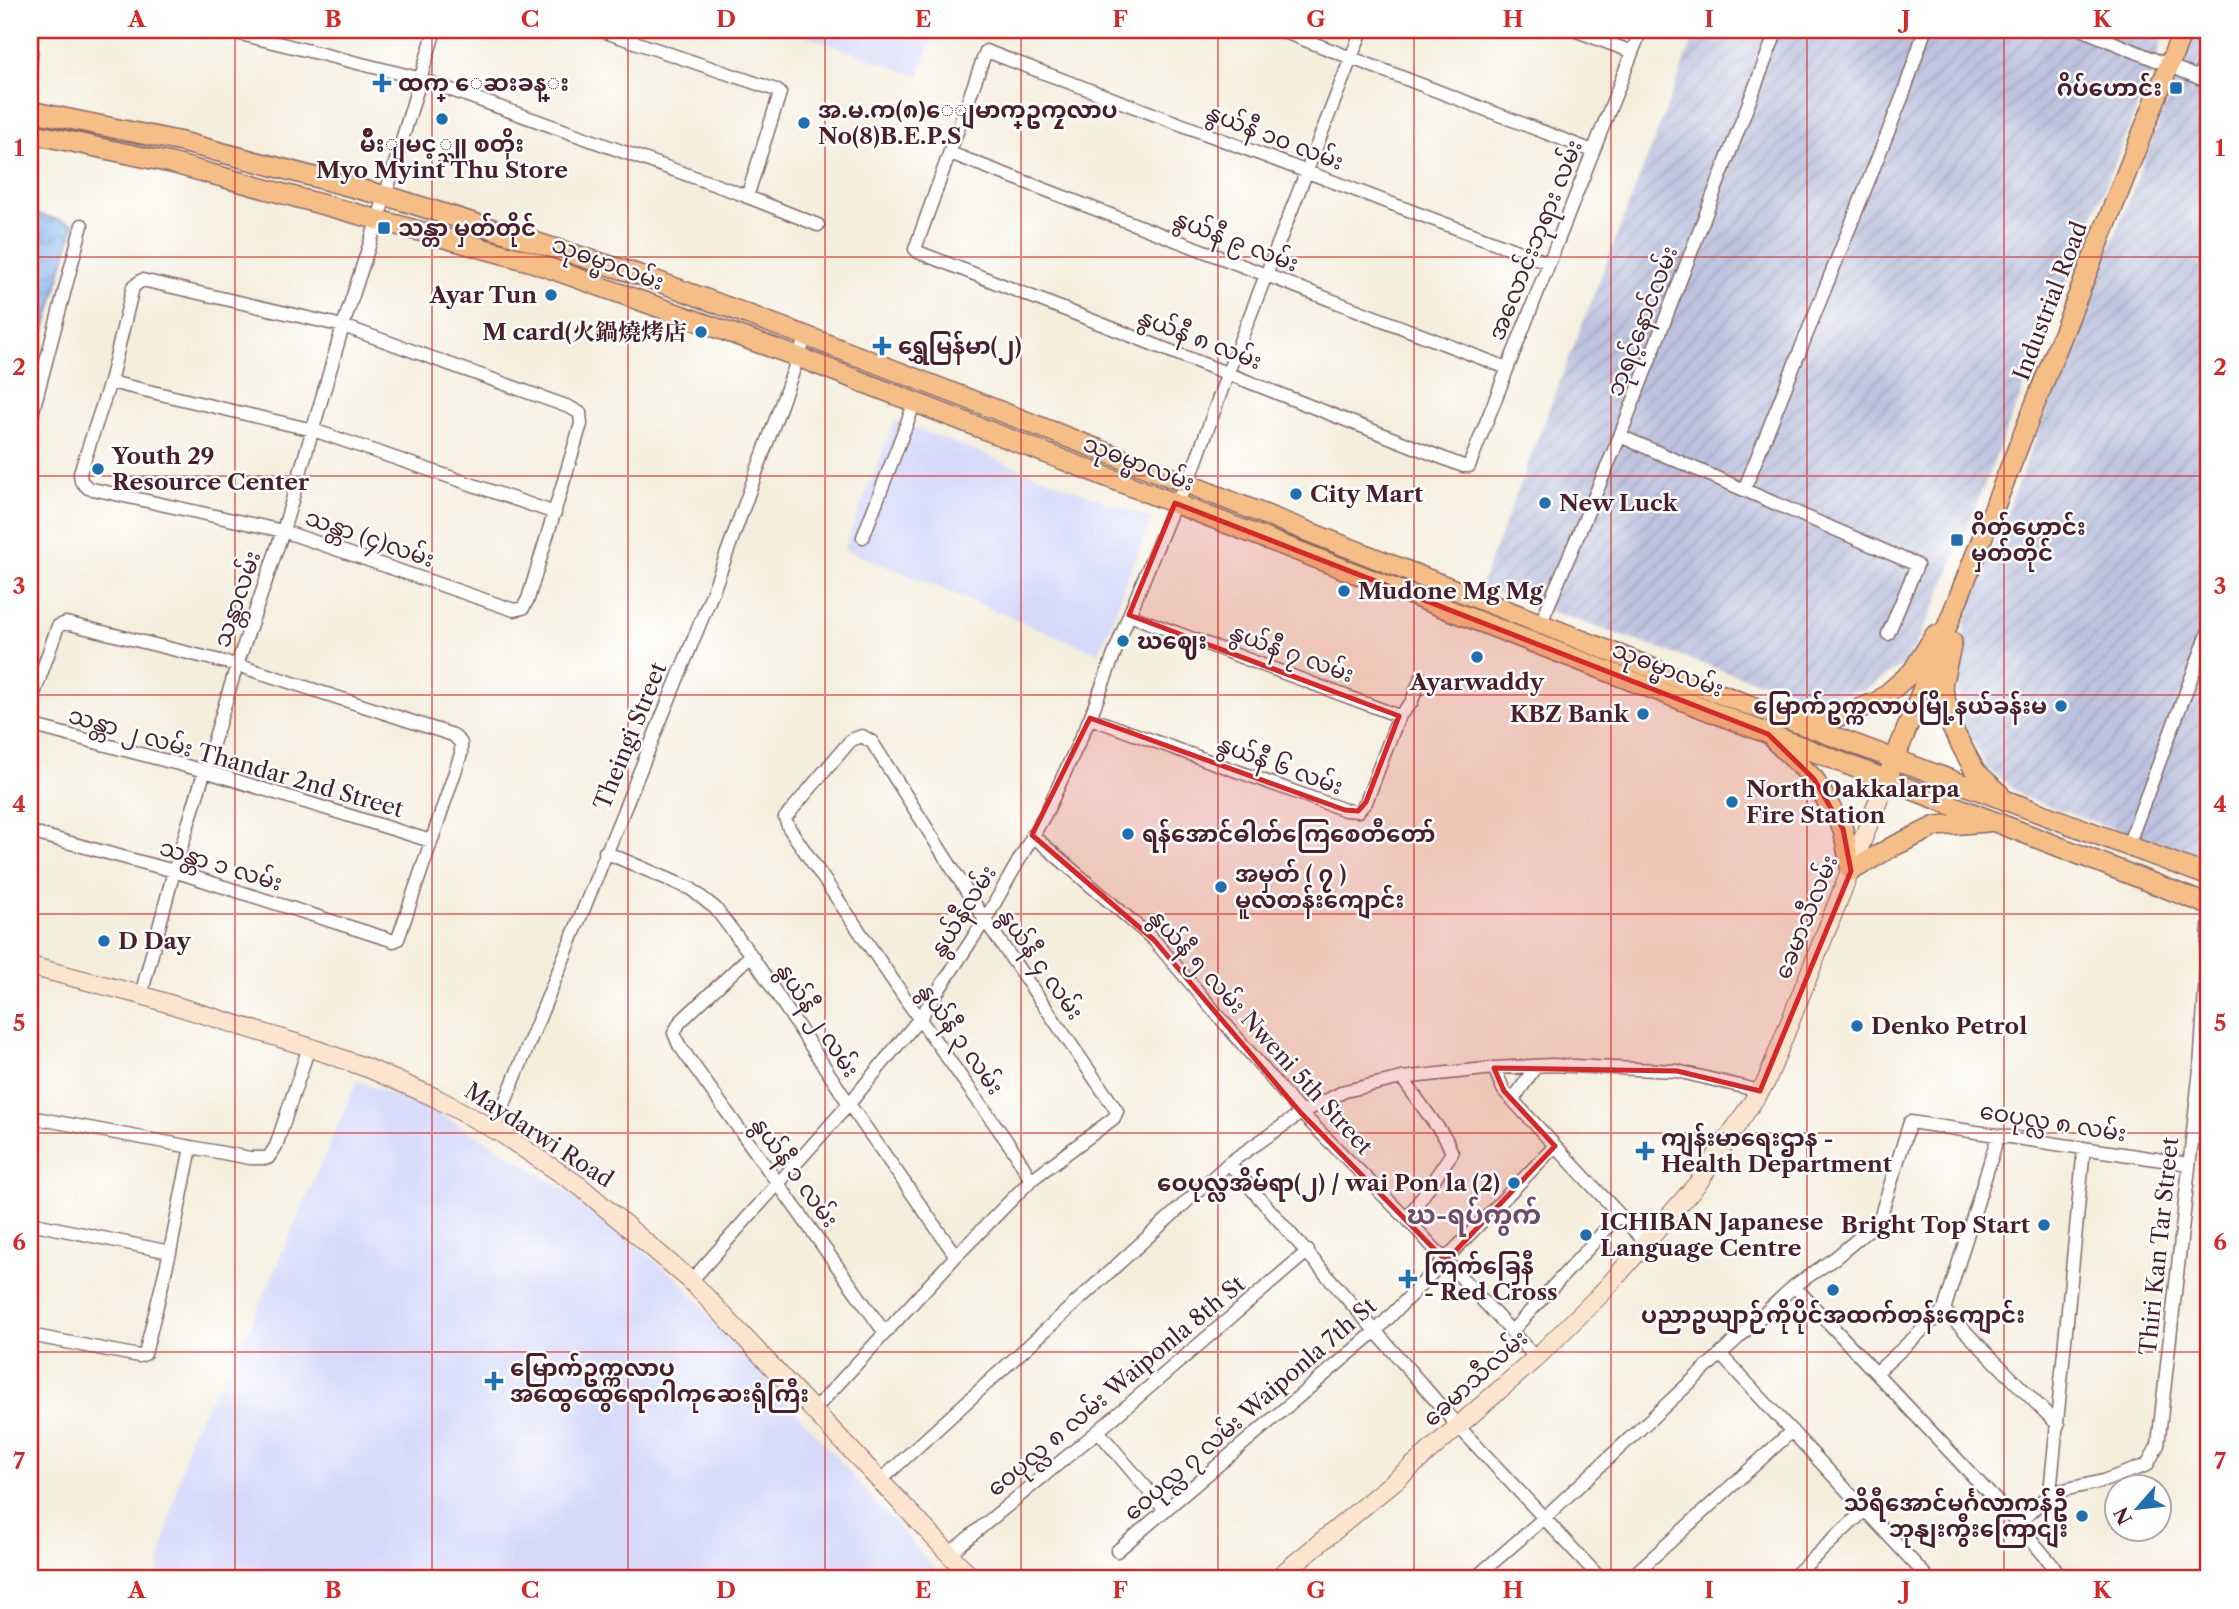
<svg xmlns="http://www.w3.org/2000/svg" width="2239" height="1609" viewBox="0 0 2239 1609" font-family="'Libre Caslon Text','Noto Serif SC','Noto Sans Myanmar',serif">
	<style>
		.built { fill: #d4d8f9 }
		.industrial { fill: url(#industrial-furrows) }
		.water { fill: url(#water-waves); stroke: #66688b; stroke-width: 2 }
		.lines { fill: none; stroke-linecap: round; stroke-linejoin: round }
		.street-casing { stroke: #866769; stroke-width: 15 }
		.secondary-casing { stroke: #866769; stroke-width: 20 }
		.primary-casing { stroke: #866769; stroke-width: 22 }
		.street { stroke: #fff; stroke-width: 12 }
		.secondary { stroke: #fbe5cf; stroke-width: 18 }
		.primary { stroke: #f6be87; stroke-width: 19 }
		.marked { fill: #d62828; fill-opacity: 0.2; stroke: #d62828; stroke-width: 5; stroke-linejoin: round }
		.grid { fill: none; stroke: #d62828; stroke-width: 2; stroke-opacity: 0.55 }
		.poi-dot { fill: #1f6fb2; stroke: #fff; stroke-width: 2.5 }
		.labels { text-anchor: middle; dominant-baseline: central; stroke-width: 5; stroke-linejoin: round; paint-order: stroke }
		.poi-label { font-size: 23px; font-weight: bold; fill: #4a1f2b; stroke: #fff; text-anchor: start }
		.street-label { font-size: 23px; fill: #4a1f2b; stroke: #fff }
		.quarter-label { font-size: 26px; font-weight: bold; fill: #724a68; stroke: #fff }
		.neatline { fill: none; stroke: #d62828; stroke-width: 2.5 }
		.grid-label { font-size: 23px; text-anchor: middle; font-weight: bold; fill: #d62828 }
	</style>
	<defs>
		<pattern id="industrial-furrows" width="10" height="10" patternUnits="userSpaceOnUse" patternTransform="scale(1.75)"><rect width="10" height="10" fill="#bdc3de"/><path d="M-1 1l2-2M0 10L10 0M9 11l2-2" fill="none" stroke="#a4a7bf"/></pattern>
		<pattern id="water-waves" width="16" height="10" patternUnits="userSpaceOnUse" patternTransform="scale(1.75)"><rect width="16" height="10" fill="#81b0eb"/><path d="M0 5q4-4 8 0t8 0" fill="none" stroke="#6c8fbf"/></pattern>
	</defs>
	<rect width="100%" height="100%" fill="#fff"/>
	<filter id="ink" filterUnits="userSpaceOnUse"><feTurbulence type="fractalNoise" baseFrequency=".0143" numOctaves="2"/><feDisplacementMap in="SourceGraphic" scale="14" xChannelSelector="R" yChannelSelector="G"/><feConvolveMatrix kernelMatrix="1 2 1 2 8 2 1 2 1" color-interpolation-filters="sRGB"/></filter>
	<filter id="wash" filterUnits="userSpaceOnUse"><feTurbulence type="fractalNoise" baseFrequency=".00686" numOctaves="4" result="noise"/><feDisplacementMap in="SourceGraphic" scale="28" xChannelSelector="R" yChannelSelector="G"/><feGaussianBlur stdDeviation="1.57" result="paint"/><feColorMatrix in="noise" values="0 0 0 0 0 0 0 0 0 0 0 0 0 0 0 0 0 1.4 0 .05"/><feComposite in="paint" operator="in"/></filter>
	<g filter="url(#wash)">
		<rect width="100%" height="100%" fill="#f4eedc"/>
		<path class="built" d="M790 30H935L919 76Z
			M895 420 1151 519 1099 653 844 549Z
			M357 1081 432 1110 490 1143 572 1194 680 1281 944 1579H156L189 1437 251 1325Z"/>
		<path class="industrial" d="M1697 30H2166L2151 74 1937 602 1907 663 1864 690 1820 698 1733 674 1480 587Z
			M2195 30H2209V861L2025 798 1988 769 1963 725 1956 683 1967 615Z"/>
		<path class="water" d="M30 212 74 224 30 386Z"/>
	</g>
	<g filter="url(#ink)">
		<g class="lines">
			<defs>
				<path id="street" d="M225 30 418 78 738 193 818 225
					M599 30 776 90 780 93 747 197
					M1279 30 1593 151
					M1574 30 1632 52
					M2083 30 2209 82
					M30 78 32 30
					M2199 78 2209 51
					M950 153 1507 368
					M1549 263 986 51 915 249 918 252 1463 466H1469L1641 30
					M142 280 343 326 569 407 580 413 581 424 528 599 523 608 514 610 283 531 88 488 81 481 80 473 110 382 133 287Z
					M110 382 313 430 555 513
					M30 422 82 225
					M1620 436 1917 565 1888 634
					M1744 490 1903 95 1925 30
					M863 537 915 402
					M1129 615 1399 716 1411 703 1421 678
					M1540 625 1620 436 1777 30
					M30 705 58 626 66 623 237 665 453 735 461 743V754L398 939 394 941 174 871 30 832
					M1090 718 1345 810 1358 811 1366 802 1399 716
					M30 725 205 771 431 841
					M1032 835 1154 940 1301 1113 1407 1219 1536 1358
					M2128 845 2209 631
					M605 852 691 889 715 908 751 955 849 1104 956 1256
					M751 955 680 1022 674 1033 679 1045 885 1333
					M141 995 174 871 237 665 283 531 343 326 385 197 435 30
					M1494 1068 1504 1091 1646 1243
					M1402 1078 1446 1139 1452 1153 1407 1219
					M1513 1100 1536 1066
					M30 1117 250 1158H268L276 1146 309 1047
					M494 1129 712 594 806 336
					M1229 1163 1458 1426 1601 1579
					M30 1223 170 1252
					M691 1281 849 1104 920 1018 985 920 1047 811 1090 718 1129 615 1175 503 1188 484 1228 372 1362 30
					M1794 1286 2018 1524 2064 1579
					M1944 1310 2058 1425
					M1512 1331 1619 1215
					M30 1335 139 1356 145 1354 170 1252 191 1147
					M1721 1355 1929 1579
					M1876 1373 1944 1310 1998 1136
					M814 1410 956 1256 1031 1180 1114 1118 1117 1111 985 920 872 742 862 736 851 740 785 818 789 828 909 1004 1014 1151 1031 1180
					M1098 1431 1165 1510
					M881 1480 1229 1163 1301 1113 1345 1091 1402 1078 1494 1068 1552 1065 1677 1071 1760 1091
					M2050 1493 2103 1481 2147 1465 2158 1445 2200 1069 2209 927
					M2018 1524 2050 1493 2084 1148
					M1117 1551 1376 1331 1555 1146
					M950 1553 1098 1431 1308 1251
					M1474 1579 1544 1518 1794 1286 1835 1258 1879 1221 1910 1122 2189 1164
					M1629 1579 1792 1431
					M1791 1579 1865 1510"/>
				<path id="secondary" d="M30 966 141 995 309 1047 370 1069 434 1097 499 1132 581 1187 691 1281 973 1579
					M1276 1579 1409 1469 1536 1358 1602 1293 1698 1183 1766 1082 1886 781"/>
				<path id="primary" d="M30 111 182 142 397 199 643 276 806 336 1188 484 1685 681 2209 876
					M30 133 171 163 532 262 798 357 2209 905
					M1952 642 1942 685 1952 728 1975 771 1999 793
					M1789 716H1840L1879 701 1912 672 1935 635
					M1775 741 1814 779 1843 829 1851 871 1890 848 1936 826 1987 822
					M1890 771 2183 30"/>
			</defs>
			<use href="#street" class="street-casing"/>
			<use href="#secondary" class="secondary-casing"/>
			<use href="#primary" class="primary-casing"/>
			<use href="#street" class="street"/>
			<use href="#secondary" class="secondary"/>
			<use href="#primary" class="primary"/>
		</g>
	</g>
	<path class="marked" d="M1175 503 1768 734 1814 779 1843 829 1851 871 1760 1091 1677 1071 1494 1068 1504 1091 1555 1146 1446 1261 1301 1113 1154 940 1032 835 1090 718 1345 810 1358 811 1366 802 1399 716 1129 615Z"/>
	<path class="grid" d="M235 30V1579M432 30V1579M628 30V1579M825 30V1579M1021 30V1579M1218 30V1579M1414 30V1579M1611 30V1579M1807 30V1579M2004 30V1579M30 257H2209M30 476H2209M30 695H2209M30 914H2209M30 1133H2209M30 1352H2209"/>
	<g class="poi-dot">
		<path d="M378.5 72.5h7v7h7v7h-7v7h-7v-7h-7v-7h7z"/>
		<rect x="2169" y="81" width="14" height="14" rx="3.5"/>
		<circle cx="442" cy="119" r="7"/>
		<circle cx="804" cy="123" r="7"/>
		<rect x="377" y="221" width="14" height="14" rx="3.5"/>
		<circle cx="551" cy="295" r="7"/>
		<circle cx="701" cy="332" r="7"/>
		<path d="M878.5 335.5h7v7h7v7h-7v7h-7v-7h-7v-7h7z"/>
		<circle cx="98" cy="469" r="7"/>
		<circle cx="1296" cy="494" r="7"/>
		<circle cx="1545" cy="503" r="7"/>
		<rect x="1950" y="533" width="14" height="14" rx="3.5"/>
		<circle cx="1344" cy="591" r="7"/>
		<circle cx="1123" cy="641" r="7"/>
		<circle cx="1477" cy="657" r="7"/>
		<circle cx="2061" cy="706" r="7"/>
		<circle cx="1643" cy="714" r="7"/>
		<circle cx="1732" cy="802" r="7"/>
		<circle cx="1128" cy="834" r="7"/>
		<circle cx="1221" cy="887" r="7"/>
		<circle cx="104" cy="941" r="7"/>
		<circle cx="1857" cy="1026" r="7"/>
		<path d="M1641.5 1140.5h7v7h7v7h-7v7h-7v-7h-7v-7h7z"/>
		<circle cx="1514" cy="1183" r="7"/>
		<circle cx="2044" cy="1225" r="7"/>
		<circle cx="1586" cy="1235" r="7"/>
		<path d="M1404.5 1268.5h7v7h7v7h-7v7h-7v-7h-7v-7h7z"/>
		<circle cx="1833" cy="1290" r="7"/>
		<path d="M490.5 1370.5h7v7h7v7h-7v7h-7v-7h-7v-7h7z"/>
		<circle cx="2082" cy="1516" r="7"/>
	</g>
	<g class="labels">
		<g class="poi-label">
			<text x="398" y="83">ထက္ ေဆးခန္း</text>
			<text x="2162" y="88" text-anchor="end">ဂိပ်ဟောင်း</text>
			<text x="818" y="110">အ.မ.က(၈)ေျမာက္ဥကၠလာပ<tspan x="818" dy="26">No(8)B.E.P.S</tspan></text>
			<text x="442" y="144" text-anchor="middle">မ်ိဳးျမင့္သူ စတိုး<tspan x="442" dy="26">Myo Myint Thu Store</tspan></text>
			<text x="398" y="228">သန္တာ မှတ်တိုင်</text>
			<text x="537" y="295" text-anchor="end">Ayar Tun</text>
			<text x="687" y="332" text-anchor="end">M card(火鍋燒烤店</text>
			<text x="898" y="346">ရွှေမြန်မာ(၂)</text>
			<text x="112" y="456">Youth 29<tspan x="112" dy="26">Resource Center</tspan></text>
			<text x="1310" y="494">City Mart</text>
			<text x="1559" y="503">New Luck</text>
			<text x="1971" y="527">ဂိတ်ဟောင်း<tspan x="1971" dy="26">မှတ်တိုင်</tspan></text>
			<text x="1358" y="591">Mudone Mg Mg</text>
			<text x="1137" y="641">ဃဈေး</text>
			<text x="1477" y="682" text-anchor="middle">Ayarwaddy</text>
			<text x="2047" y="706" text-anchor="end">မြောက်ဥက္ကလာပမြို့နယ်ခန်းမ</text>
			<text x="1629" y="714" text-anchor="end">KBZ Bank</text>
			<text x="1746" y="789">North Oakkalarpa<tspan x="1746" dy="26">Fire Station</tspan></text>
			<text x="1142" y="834">ရန်အောင်ဓါတ်ကြေစေတီတော်</text>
			<text x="1235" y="874">အမှတ် ( ၇ )<tspan x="1235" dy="26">မူလတန်းကျောင်း</tspan></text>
			<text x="118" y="941">D Day</text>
			<text x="1871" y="1026">Denko Petrol</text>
			<text x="1661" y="1138">ကျန်းမာရေးဌာန -<tspan x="1661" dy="26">Health Department</tspan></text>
			<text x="1500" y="1183" text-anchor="end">ဝေပုလ္လအိမ်ရာ(၂) / wai Pon la (2)</text>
			<text x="1600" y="1222">ICHIBAN Japanese<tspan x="1600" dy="26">Language Centre</tspan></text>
			<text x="2030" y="1225" text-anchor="end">Bright Top Start</text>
			<text x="1424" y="1266">ကြက်ခြေနီ<tspan x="1424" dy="26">- Red Cross</tspan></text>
			<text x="1833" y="1315" text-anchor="middle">ပညာဥယျာဉ်ကိုပိုင်အထက်တန်းကျောင်း</text>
			<text x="510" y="1368">မြောက်ဥက္ကလာပ<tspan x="510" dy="26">အထွေထွေရောဂါကုဆေးရုံကြီး</tspan></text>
			<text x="2068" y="1503" text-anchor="end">သိရီအောင်မင်္ဂလာကန်ဦ<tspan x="2068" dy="26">ဘုနျးကွီးကြောငျး</tspan></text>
		</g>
		<g class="street-label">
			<text transform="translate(1275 137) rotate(21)">နွယ်နီ ၁၀ လမ်း</text>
			<text transform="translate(1535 240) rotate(-68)">အလောင်းဘုရား လမ်း</text>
			<text transform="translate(1236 241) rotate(21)">နွယ်နီ ၉ လမ်း</text>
			<text transform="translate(608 263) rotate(20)">သုဓမ္မာလမ်း</text>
			<text transform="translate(2050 301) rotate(-69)">Industrial Road</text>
			<text transform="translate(1642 321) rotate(-69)">ဘုရင့်နောင်လမ်း</text>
			<text transform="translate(1200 339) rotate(21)">နွယ်နီ ၈ လမ်း</text>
			<text transform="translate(1139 463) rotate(21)">သုဓမ္မာလမ်း</text>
			<text transform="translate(370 538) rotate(19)">သန္တာ (၄)လမ်း</text>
			<text transform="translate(237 599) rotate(-71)">သန္တာလမ်း</text>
			<text transform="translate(1292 653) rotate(20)">နွယ်နီ ၇ လမ်း</text>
			<text transform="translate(1668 669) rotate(21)">သုဓမ္မာလမ်း</text>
			<text transform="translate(630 736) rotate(-68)">Theingi Street</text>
			<text transform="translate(236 762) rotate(16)">သန္တာ ၂ လမ်း Thandar 2nd Street</text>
			<text transform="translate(1280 765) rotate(20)">နွယ်နီ ၆ လမ်း</text>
			<text transform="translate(221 865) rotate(17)">သန္တာ ၁ လမ်း</text>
			<text transform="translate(963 911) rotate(-58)">နွယ်နီလမ်း</text>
			<text transform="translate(1806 917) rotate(-68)">ခေမာသီလမ်း</text>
			<text transform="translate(1041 964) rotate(55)">နွယ်နီ ၄ လမ်း</text>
			<text transform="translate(818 1020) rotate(57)">နွယ်နီ ၂ လမ်း</text>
			<text transform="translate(1261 1032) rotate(48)">နွယ်နီ ၅ လမ်း Nweni 5th Street</text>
			<text transform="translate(961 1039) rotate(55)">နွယ်နီ ၃ လမ်း</text>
			<text transform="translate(2053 1122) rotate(9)">ဝေပုလ္လ ၈ လမ်း</text>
			<text transform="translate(539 1135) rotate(33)">Maydarwi Road</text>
			<text transform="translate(795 1172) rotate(54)">နွယ်နီ ၁ လမ်း</text>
			<text transform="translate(2159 1246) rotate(-84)">Thiri Kan Tar Street</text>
			<text transform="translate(1475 1378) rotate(-42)">ခေမာသီလမ်း</text>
			<text transform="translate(1116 1386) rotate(-40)">ဝေပုလ္လ ၈ လမ်း Waiponla 8th St</text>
			<text transform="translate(1250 1409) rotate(-41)">ဝေပုလ္လ ၇ လမ်း Waiponla 7th St</text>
		</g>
		<g class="quarter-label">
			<text x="1474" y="1215">ဃ-ရပ်ကွက်</text>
		</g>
	</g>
	<rect width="2239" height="1609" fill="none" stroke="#fff" stroke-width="77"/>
	<g transform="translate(2138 1508) rotate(242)"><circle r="33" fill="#ffffff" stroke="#b7a5aa" stroke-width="2"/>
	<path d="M0-5L12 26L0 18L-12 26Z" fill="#1f6fb2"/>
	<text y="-10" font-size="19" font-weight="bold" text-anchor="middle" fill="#4a1f2b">N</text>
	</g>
	<rect x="38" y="38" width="2162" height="1532" class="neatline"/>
	<g class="grid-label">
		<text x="137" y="27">A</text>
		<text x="333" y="27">B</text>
		<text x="530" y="27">C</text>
		<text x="726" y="27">D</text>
		<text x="923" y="27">E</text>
		<text x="1120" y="27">F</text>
		<text x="1316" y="27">G</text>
		<text x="1513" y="27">H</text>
		<text x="1709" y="27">I</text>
		<text x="1906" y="27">J</text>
		<text x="2102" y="27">K</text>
		<text x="19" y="156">1</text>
		<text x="2220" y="156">1</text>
		<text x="19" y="375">2</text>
		<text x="2220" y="375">2</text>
		<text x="19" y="594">3</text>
		<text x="2220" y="594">3</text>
		<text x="19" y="812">4</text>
		<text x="2220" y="812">4</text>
		<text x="19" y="1031">5</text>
		<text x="2220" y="1031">5</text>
		<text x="19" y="1250">6</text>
		<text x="2220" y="1250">6</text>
		<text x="19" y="1469">7</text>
		<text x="2220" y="1469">7</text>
		<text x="137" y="1598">A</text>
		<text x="333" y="1598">B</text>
		<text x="530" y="1598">C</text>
		<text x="726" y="1598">D</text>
		<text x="923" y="1598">E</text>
		<text x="1120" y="1598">F</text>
		<text x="1316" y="1598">G</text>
		<text x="1513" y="1598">H</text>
		<text x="1709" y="1598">I</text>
		<text x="1906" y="1598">J</text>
		<text x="2102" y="1598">K</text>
	</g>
</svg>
